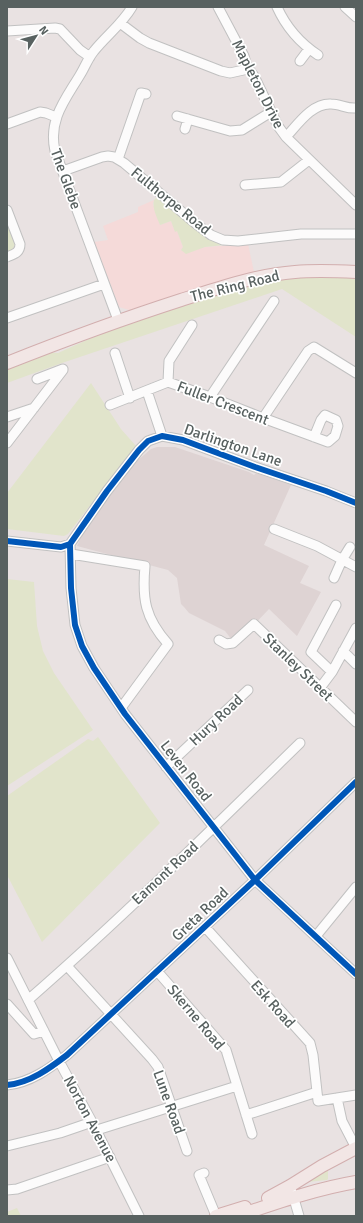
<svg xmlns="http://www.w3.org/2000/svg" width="363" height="1223" viewBox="0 0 363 1223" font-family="Signika,sans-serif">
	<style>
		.commercial { fill: #f5dad9 }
		.education { fill: #ded3d3 }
		.green { fill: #e1e4cb }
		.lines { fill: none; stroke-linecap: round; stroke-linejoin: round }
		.minor-casing { stroke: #c1c1c1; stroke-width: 11 }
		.major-casing { stroke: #d2aeae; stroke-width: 14 }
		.minor { stroke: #fcfbfb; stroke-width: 9 }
		.major { stroke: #f2e6e5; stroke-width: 12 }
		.cycleway-casing { stroke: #fff; stroke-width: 8 }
		.cycleway { stroke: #0057b8; stroke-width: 6 }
		.labels { text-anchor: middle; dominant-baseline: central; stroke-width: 3.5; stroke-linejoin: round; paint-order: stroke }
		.street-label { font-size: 15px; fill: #586160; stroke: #fff }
	</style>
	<rect width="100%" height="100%" fill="#e9e2e2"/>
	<path class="commercial" d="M154 200 153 204 160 225 171 221 175 231H177L183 247 181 250 186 253 205 247 248 244 254 272 129 310 119 307 94 242 108 240 103 226 138 212V207Z"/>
	<path class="education" d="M157 447H175L249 472 254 475 256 473 291 485 264 545 309 566 300 583 321 592 297 636 269 609 250 629 232 640 225 631 189 613 184 607 181 604 177 578 168 570 77 546 84 531 100 508 128 472 138 460 151 449Z"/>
	<path class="green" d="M157 197 206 236 224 245 205 247 186 254 181 250 183 247 177 231 175 232 171 221 160 225C157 217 152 209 154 200Z
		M7 223 15 245 12 250 7 252Z
		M356 276V337L282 289 62 363 7 383V366L45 352 58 353 89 339 164 310 239 286 292 277Z
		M91 383 121 429 136 446 68 534 64 536 7 529V493Z
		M7 579 34 582 37 626 43 651 54 673 93 730 7 786Z
		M98 737 160 823 42 942 7 875V796L88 739 93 741Z
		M326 1169 328 1171V1179L327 1180 307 1182Z
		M17 1208 21 1216H7V1212Z"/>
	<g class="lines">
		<defs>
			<path id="minor" d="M218 7 244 56 248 69 251 72 254 76 278 126 286 137 356 205
				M277 7C286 27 300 43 318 55
				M345 7 356 17
				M120 23 140 38 149 43 221 71 230 73 248 69
				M7 31 55 28 60 29 80 50 90 57
				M300 61 309 49
				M177 116 230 131 242 130 271 112
				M7 124 40 112 46 113 56 117
				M185 129 188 119
				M286 137C298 124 312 103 331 104 340 104 347 109 356 108
				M118 159 141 93 146 94
				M63 171 102 157 108 156 114 157 124 163 195 223 211 235 223 240 238 241 301 234H356
				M245 185 281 182 309 160
				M7 210 20 244C20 253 14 254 7 257
				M7 318 104 284
				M118 320 55 151C48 120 65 100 80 75 85 67 88 58 94 51 106 36 122 24 132 7
				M115 353 130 398
				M37 379 63 369
				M168 382 169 361 192 325
				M147 391 162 436
				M210 397 274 301
				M110 405 168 382 210 397 263 418 328 442 335 436 338 426 336 420 325 415 321 420 314 437
				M7 417 34 408
				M263 418 308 351 314 347 356 373
				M7 443 63 370
				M274 529 317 546 356 567
				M7 541 61 547 70 544 107 491 139 450 148 441 162 436 183 440 255 467 326 491 356 503
				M70 544 71 588 75 625 82 646 94 668 125 714 255 880 356 974
				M71 554 145 566C142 599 145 618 168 644L121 708
				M334 578 342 560 350 547
				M219 640 226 644 233 643 254 624 356 722
				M343 651 356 664
				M332 672 311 652 336 605
				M320 688 332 672 356 628
				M166 767 248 690
				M205 927 310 1043 313 1055 318 1101 356 1095
				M316 936 356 887
				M7 958 59 1061 92 1122 139 1216
				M67 966 152 1059 158 1067 187 1151
				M157 971 226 1050 252 1134
				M28 1000C122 918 211 830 300 743
				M7 1004 34 1034 44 1031
				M7 1085C30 1083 50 1068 67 1055L255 880 356 782
				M337 1098 342 1121 356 1148
				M246 1115 317 1092
				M97 1130 237 1086
				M7 1146 60 1133 92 1122
				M204 1173 199 1175 214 1211 217 1215
				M7 1190 17 1189 110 1157
				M292 1192 299 1216"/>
			<path id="major" d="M7 363C65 340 122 319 181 300 218 288 256 275 295 272 316 270 336 271 356 272
				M268 1198 290 1186 322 1166 356 1148
				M216 1216 245 1207
				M237 1216C276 1203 315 1189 356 1182"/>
		</defs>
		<use href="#minor" class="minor-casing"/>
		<use href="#major" class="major-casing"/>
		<use href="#minor" class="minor"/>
		<use href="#major" class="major"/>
		<defs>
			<path id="cycleway" d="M7 541 61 547 70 544 107 491 139 450 148 441 162 436 183 440 255 467 326 491 356 503
				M70 544 71 588 75 625 82 646 94 668 125 714 255 880 356 974
				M7 1085C30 1083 50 1068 67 1055L255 880 356 782"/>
		</defs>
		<use href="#cycleway" class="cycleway-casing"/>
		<use href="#cycleway" class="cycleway"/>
	</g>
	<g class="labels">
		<g class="street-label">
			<text transform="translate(258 84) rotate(63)">Mapleton Drive</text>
			<text transform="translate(66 179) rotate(70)">The Glebe</text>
			<text transform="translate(171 201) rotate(39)">Fulthorpe Road</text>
			<text transform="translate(235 286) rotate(-14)">The Ring Road</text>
			<text transform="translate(223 403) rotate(21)">Fuller Crescent</text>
			<text transform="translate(233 445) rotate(19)">Darlington Lane</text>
			<text transform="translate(298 667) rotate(44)">Stanley Street</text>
			<text transform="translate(216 720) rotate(-43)">Hury Road</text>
			<text transform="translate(186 771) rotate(52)">Leven Road</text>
			<text transform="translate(165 873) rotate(-43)">Eamont Road</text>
			<text transform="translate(200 914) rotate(-43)">Greta Road</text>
			<text transform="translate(273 1004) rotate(48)">Esk Road</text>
			<text transform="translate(196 1017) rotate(50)">Skerne Road</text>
			<text transform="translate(169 1102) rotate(70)">Lune Road</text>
			<text transform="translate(90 1119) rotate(62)">Norton Avenue</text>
		</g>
	</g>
	<rect width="363" height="1223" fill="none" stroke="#586160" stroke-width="16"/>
	<g transform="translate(36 36) rotate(54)" stroke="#ffffff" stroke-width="3" paint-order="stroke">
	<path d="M0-3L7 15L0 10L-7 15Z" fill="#586160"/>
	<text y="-6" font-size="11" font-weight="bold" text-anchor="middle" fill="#586160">N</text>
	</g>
</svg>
